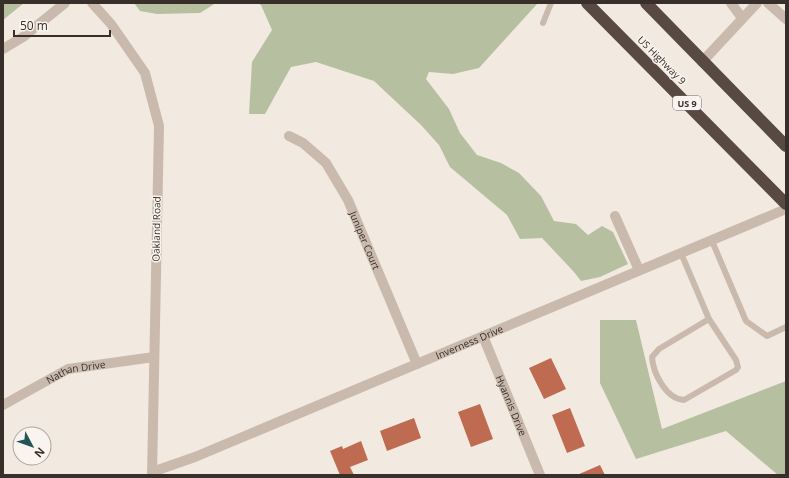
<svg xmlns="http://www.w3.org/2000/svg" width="789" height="478" viewBox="0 0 789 478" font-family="'Open Sans',sans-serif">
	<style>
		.green { fill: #b6c0a1 }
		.building { fill: #bf6b51 }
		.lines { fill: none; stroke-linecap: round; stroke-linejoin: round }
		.lane { stroke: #cabaad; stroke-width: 6 }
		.street { stroke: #cabaad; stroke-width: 10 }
		.highway { stroke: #594943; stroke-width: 12 }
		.labels { text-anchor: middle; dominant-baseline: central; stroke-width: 3; stroke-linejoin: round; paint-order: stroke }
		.shield { fill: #f9f4ed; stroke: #726a65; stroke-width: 1 }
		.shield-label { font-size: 9px; font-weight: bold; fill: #382f2b }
		.street-label { font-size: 10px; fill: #382f2b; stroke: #f9f4ed }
	</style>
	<rect width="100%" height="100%" fill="#f2eae0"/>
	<path class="green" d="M3 3H24L3 20Z
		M134 3H216L200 13 157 14 140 11Z
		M257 3H538L479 68 453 74 429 72 426 79 449 109 460 133 477 155 501 163 519 173 541 196 554 221 576 224 588 235 602 226 613 232 628 264 600 277 581 281 574 272 542 238 520 239 507 215 450 167 439 145 421 125 374 81 316 62 291 67 265 114H249L252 62 272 30 261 5Z
		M600 320H636L662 429 786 381V475H778L726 431 636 459 600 383Z"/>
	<path class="building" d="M551 358 566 389 544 399 529 368Z
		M480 404 493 439 471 447 458 412Z
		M570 408 585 446 567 453 552 415Z
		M414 418 421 438 387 451 380 431Z
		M361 441 368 460 350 467 354 475H340L330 451 342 446 343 449Z
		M600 465 605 475H577Z"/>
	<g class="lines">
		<path class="lane" d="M543 23 551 3
			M712 241 746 321 767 336 786 327
			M681 253 709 319 736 360 738 367 736 370 684 400C666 399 653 373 652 357L659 349 709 319"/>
		<g class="street">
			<path d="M92 3 111 24 145 73 159 126 152 475"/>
			<path d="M731 3 742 18"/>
			<path d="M768 3 786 19"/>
			<path d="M3 49 23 37 65 3"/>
			<path d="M702 62 757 3"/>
			<path id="s1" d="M289 136 303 143 326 163 348 200 417 364"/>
			<path d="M615 216 639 270"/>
			<path id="s2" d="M483 336 540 475"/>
			<path id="s3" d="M3 405 68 369 154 357"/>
			<path id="s4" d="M152 472 195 457 786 209"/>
		</g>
		<path class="highway" d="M587 3 786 204
			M646 3 786 146"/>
	</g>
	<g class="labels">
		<rect class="shield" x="673" y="96" width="28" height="14" rx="3"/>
		<g class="shield-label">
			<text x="687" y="103">US 9</text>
		</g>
		<g class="street-label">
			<text transform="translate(662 60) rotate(45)">US Highway 9</text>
			<text transform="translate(156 229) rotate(-89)">Oakland Road</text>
			<text stroke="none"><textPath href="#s1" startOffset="133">Juniper Court</textPath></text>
			<text stroke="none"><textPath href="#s4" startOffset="343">Inverness Drive</textPath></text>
			<text stroke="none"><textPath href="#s3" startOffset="81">Nathan Drive</textPath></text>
			<text stroke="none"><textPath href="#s2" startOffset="75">Hyannis Drive</textPath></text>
		</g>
	</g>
	<rect width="789" height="478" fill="none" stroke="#382f2b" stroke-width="8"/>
	<g transform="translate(32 446) rotate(131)"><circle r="19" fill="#f9f4ed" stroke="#aca59f"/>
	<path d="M0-3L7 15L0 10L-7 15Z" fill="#235558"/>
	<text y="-6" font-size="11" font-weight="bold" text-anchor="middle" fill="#382f2b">N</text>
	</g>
	<path d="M14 30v6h96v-6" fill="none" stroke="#382f2b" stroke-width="2"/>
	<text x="20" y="30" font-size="12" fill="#382f2b" stroke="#f9f4ed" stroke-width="3" paint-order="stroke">50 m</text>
</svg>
